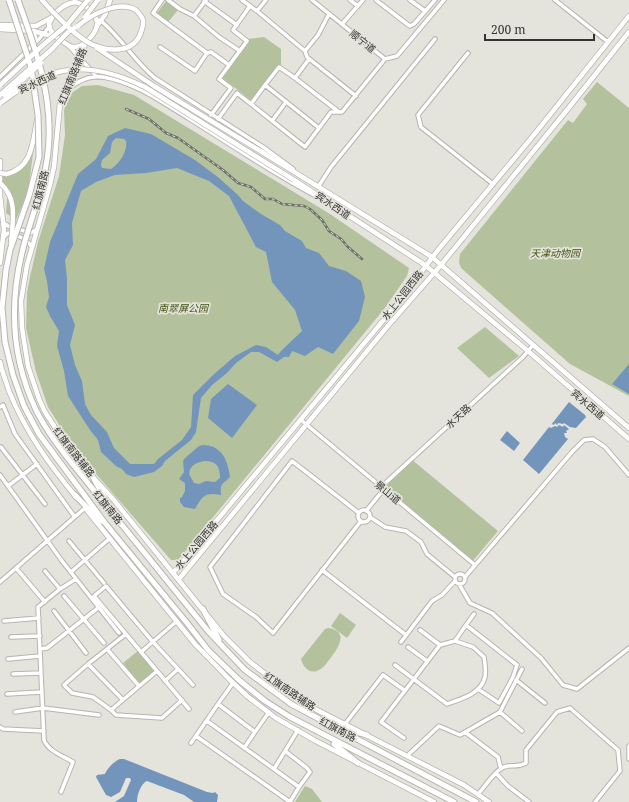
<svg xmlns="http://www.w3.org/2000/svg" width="629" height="802" viewBox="0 0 629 802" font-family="'Noto Serif','Noto Sans SC',serif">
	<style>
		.green { fill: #b3c29d }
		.water { fill: #7495bb; fill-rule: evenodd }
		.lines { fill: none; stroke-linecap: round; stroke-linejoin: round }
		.minor-casing { stroke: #b6b5af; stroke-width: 5.5 }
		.major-casing { stroke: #b6b5af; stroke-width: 6 }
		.highway-casing { stroke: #b6b5af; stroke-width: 7 }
		.minor { stroke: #fff; stroke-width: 3.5 }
		.major { stroke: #fff; stroke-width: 4.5 }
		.highway { stroke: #fff; stroke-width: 5 }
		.rail-casing { stroke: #6e6e6a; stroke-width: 2.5 }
		.rail { stroke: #e4e3dc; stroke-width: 1; stroke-dasharray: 3; stroke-linecap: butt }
		.major-bridge-casing { stroke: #b6b5af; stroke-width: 6; stroke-linecap: butt }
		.highway-bridge-casing { stroke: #b6b5af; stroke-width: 7; stroke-linecap: butt }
		.major-bridge { stroke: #fff; stroke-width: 4.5 }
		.highway-bridge { stroke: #fff; stroke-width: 5 }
		.labels { text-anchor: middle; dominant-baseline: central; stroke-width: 3.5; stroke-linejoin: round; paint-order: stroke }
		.street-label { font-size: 10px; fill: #343431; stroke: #e4e3dc }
		.park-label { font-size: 10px; font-style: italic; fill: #42570f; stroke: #e4e3dc }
	</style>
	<rect width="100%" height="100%" fill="#e4e3dc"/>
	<path class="green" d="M166 1 178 10 168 22 157 13Z
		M264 37 281 49V66L252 101 220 76 247 39Z
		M597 82 629 108V396L570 364 461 268 459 262 460 254 568 120 573 123 587 104 583 99Z
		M98 85 134 95 330 214 409 268 407 276 384 309 178 560H171L90 467 67 437 48 407 36 372 26 328 27 293 30 277 38 242 59 176 65 135 64 110 70 94 82 86Z
		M34 146 28 191 16 220 6 213 8 188 0 187 1 173 18 167Z
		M485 327 519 356 489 378 457 348Z
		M411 459 498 531 472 562 383 487Z
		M340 613 356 625 347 638 331 626Z
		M328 628C350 631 338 648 330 659 327 662 324 668 319 670 310 675 303 667 301 659L325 629Z
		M138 651 155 671 139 683 123 663Z
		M305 786 312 789 322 802H295Z"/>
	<path class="water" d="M125 128 151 134 195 160 219 178 238 195 243 201 261 214 280 225 285 231 302 241 306 248 319 253 329 266 346 271 361 281 365 297 359 321 333 354 318 347 305 356 292 351 289 357H284L277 362 259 352H251L236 363 227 373 212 385 201 398 196 432 191 440 165 461 162 466 154 472 134 477 126 474 122 469 116 466 101 452 98 440 90 430 68 396 64 371 57 346 59 331 50 316 46 307 49 297 47 281 44 269 50 242 78 174 96 159 108 136ZM116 138 124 139 126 141C128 151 119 164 111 169L102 168 101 165 102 160 110 153 112 142ZM177 168 209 181 229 196 256 247 266 252 272 282 295 310 302 331 281 351 278 355 266 347 256 345 235 356 213 375 193 395 191 427 182 440 158 459 154 464H130L114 448 107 432 91 415 85 404 82 381 75 365 70 345 75 325 67 305V278L65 260 73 245 72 223 81 191 96 182 115 175 146 173Z
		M629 364V394L612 384Z
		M228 384 257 405 232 438 208 418 211 399Z
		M569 402 585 415 586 417 576 428 570 427 564 423 563 424 558 423 557 425 555 423 554 425 552 424 551 425Z
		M559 425 563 427 564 425 569 429 566 431 567 433H564L565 437 568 439 539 474 523 460 549 427 551 428 555 426 557 427Z
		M507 431 520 443 514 451 500 440Z
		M203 445C222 445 228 461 230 477 222 485 220 483 221 495 205 492 203 495 195 509L184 507 180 502V498L182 497 185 491V483L179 479 184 472 183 462 184 459 199 446ZM205 461C216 461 220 466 220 478L215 482 206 481 199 484 194 483 189 474C190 465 197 462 205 461Z
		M120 759H124L207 792 213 793 215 792 218 795 217 802H194L184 795 147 781C141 783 137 795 137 802H115L124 796 131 780 130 778H126L120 792 111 797 106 795 96 777 97 775 105 774C107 769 114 761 120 759Z"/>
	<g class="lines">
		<defs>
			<path id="minor" d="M162 0 153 13 207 53 211 52 229 65
				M168 0 180 9 194 16 206 0
				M242 0 250 6
				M312 0 385 59 397 56 444 0
				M350 0 358 6
				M376 0 407 24 410 26 414 24 435 0
				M410 0 425 11
				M555 0 608 42
				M204 1 237 25
				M257 11 305 51 318 35 329 14
				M194 16 219 37 240 51
				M100 20C121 37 134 61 155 78L263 147 293 169
				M342 24 363 0
				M69 46 97 77
				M160 47 195 71 207 53
				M305 51 307 57 356 96
				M468 53 418 115 421 127 493 184
				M309 59 295 78 339 112
				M0 77 39 39 49 27
				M295 78 279 67 265 85 319 128
				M65 93C75 82 87 75 103 77 134 82 162 102 188 118 230 144 272 173 316 196
				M251 104 265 85
				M211 115 231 88 219 79 247 41 233 30 250 6 257 11 266 0
				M218 119 237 93 305 147 331 112H342L385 59
				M272 121 286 102
				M318 187 331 167 435 39
				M4 223 8 226 31 233 37 229
				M3 238 8 233C18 236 27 238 32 248
				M0 407 3 405 15 434 74 516
				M301 420 475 565
				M1 447 45 504
				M0 475 62 561 119 633
				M8 486 37 464
				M381 487 523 357 533 345
				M358 516a6 6 0 1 1 12 0a6 6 0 1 1-12 0Z
				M366 511 384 489
				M359 513 292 461 210 567 223 594 256 617 273 633 361 521
				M370 517 385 527 406 531 421 542 427 554 455 577
				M69 541 104 583
				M16 568 45 602
				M322 570 406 635
				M45 571 60 589
				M71 572 109 539
				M455 579a5 5 0 1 1 10 0a5 5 0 1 1-10 0Z
				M465 577 572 452 584 440 593 439 605 447 629 475
				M0 582 85 508
				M459 584 470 603 492 613 541 658 563 685 577 689 629 648
				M64 596 104 643
				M54 611 86 653
				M4 621 39 618
				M466 625 474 614
				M420 630 440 645
				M11 637 40 636
				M401 642 432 601 442 595 455 581
				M408 647 427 661
				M40 649 47 648 98 608
				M107 649 139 686
				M141 652 177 621
				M8 659 40 656
				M88 664 64 685 72 693 93 697 111 710 157 671
				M395 665 447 704C461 699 481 694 485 677 486 671 485 663 484 657L473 647 455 641
				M13 674 41 673
				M516 680 545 703
				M165 681 178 669
				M233 683 218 704 255 732 269 712
				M7 694 42 692
				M123 700 88 664 126 634
				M189 709 94 596 106 586 153 642 193 685
				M111 710 116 715 162 718 182 700
				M15 712 43 708 99 715
				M500 712 522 731
				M207 721 299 787 310 772 307 768 285 751
				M345 724 383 675 404 690
				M0 727 3 729 44 731
				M465 732 498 757 501 769
				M196 736 290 802 299 787
				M404 738 381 722 440 645 455 641 466 625 517 665 513 677 499 703 478 689
				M191 743 218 704
				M629 746V759
				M244 748 255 732
				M408 755 439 726 460 735 500 712 522 669
				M274 769 298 730
				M496 773 508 786 529 802
				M61 792 73 762C63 756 48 751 44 740L38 607 60 589 76 579
				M478 794C484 788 496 769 504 767 512 764 517 768 526 763V750L557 712 570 708 618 750 620 771 595 802"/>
			<path id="major" d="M42 0 51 10
				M75 2C84 4 96 12 97 22 98 33 83 48 73 47 68 46 65 43 62 41 55 36 50 33 49 24 53 13 63 4 75 2Z
				M0 25 36 26 51 18
				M97 26 105 15 110 0
				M0 29 33 31 55 37
				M29 32 33 34 35 37 31 47
				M86 42 60 103 54 167 50 185 27 265 21 301 22 328 28 366 39 399 45 412 62 438 90 474 113 499 224 636 250 662 282 687 315 709 464 785 489 802
				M262 152 432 257 629 428
				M0 161V196L4 229 0 263
				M6 174C32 169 33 142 37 120
				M294 180 425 265 528 351 629 439
				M0 362C2 372 6 381 9 391 25 431 49 464 76 497
				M86 509 195 644 229 679 247 696 276 718 314 740 434 802
				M173 573 396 305 438 250 533 136 629 16
				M179 579 387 327 441 265 571 105 629 32"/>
			<path id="highway" d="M5 342 13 375 24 406 39 434 105 523 187 623 208 650 239 680 265 701 290 717 454 802
				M79 472 208 631 245 670 291 704 476 802
				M94 479 108 504
				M75 495 99 520 104 522
				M203 609 219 640
				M339 727 367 735
				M334 744 358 763"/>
		</defs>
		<use href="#minor" class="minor-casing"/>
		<use href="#major" class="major-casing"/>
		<use href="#highway" class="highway-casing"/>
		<use href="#minor" class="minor"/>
		<use href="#major" class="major"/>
		<use href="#highway" class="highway"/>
		<defs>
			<path id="rail" d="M126 109 149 119 166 133 178 138 223 170 238 183 251 187 265 199H273L282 204 304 206 310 209 322 220 329 231 341 239 348 247 362 259"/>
		</defs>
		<use href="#rail" class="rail-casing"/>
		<use href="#rail" class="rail"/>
		<defs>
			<path id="major-bridge" d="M51 10C63 22 76 36 91 44 108 52 134 54 141 32 142 29 144 24 143 20 142 17 139 13 136 10 119 0 92 14 78 26
				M85 17 98 0
				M97 48 154 86 262 152
				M0 85 42 46 67 25 88 0
				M0 95 51 50 68 32 74 28
				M5 96 41 63
				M0 103C8 98 15 92 23 87 66 61 101 66 145 87L294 180
				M0 173 6 174
				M0 183C19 199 12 224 11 245"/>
			<path id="highway-bridge" d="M18 0C34 45 51 89 49 138 48 174 35 207 25 241 9 298 10 355 36 410 47 432 63 453 79 472
				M5 342 2 308 6 270 10 250 29 196 39 157 38 115 31 67 9 0"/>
		</defs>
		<use href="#major-bridge" class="major-bridge-casing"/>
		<use href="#highway-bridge" class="highway-bridge-casing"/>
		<use href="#major-bridge" class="major-bridge"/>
		<use href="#highway-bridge" class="highway-bridge"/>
	</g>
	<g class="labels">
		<g class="street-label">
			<text transform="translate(363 41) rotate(39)">顺宁道</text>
			<text transform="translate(72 76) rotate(-68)">红旗南路辅路</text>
			<text transform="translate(37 82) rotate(-25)">宾水西道</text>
			<text transform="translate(40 190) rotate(-76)">红旗南路</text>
			<text transform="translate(333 205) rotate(34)">宾水西道</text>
			<text transform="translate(402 295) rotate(-52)">水上公园西路</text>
			<text transform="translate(588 404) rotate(41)">宾水西道</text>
			<text transform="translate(458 416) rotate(-43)">水天路</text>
			<text transform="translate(74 452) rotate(52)">红旗南路辅路</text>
			<text transform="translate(388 492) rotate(40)">景山道</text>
			<text transform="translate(108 507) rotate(51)">红旗南路</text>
			<text transform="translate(196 545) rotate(-50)">水上公园西路</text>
			<text transform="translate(290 691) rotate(34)">红旗南路辅路</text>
			<text transform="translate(338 729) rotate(28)">红旗南路</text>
		</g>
		<g class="park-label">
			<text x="555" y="253">天津动物园</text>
			<text x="183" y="308">南翠屏公园</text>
		</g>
	</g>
	<path d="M485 34v6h109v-6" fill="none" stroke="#343431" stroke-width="2"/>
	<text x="491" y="34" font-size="12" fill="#343431" stroke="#e4e3dc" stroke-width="3" paint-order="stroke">200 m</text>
</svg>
